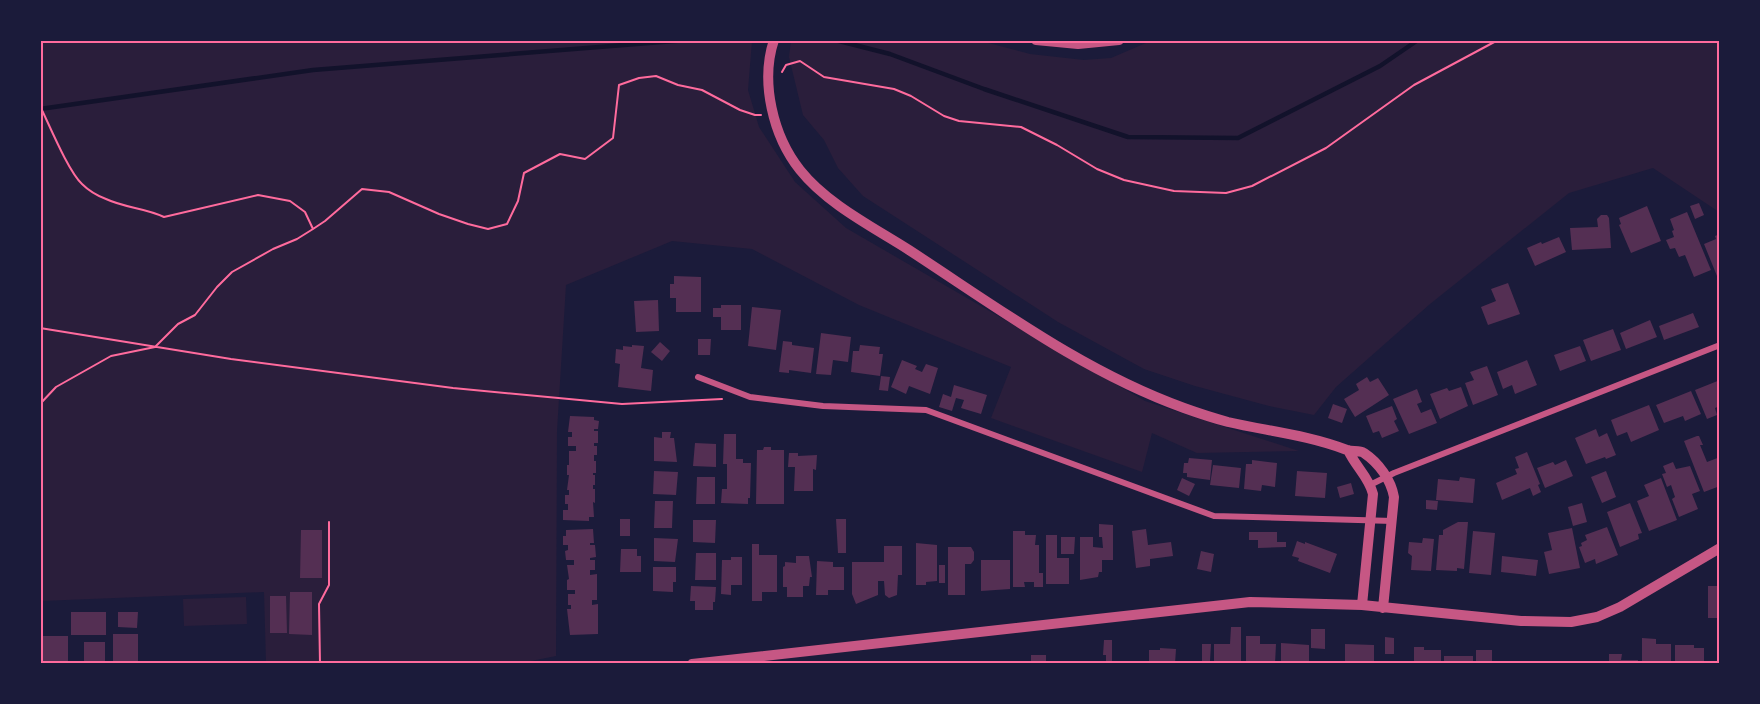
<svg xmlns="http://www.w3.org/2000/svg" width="1760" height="704" viewBox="0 0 1760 704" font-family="Inter,sans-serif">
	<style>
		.green { fill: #2a1e3b }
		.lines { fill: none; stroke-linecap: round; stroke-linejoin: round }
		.stream { stroke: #12122b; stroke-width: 4.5 }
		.building { fill: #542f53 }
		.path { stroke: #ff6b9d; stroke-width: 2 }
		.minor { stroke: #c65784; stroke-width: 6 }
		.tertiary { stroke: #c65784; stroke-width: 10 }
		.neatline { fill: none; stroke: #ff6b9d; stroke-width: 2 }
	</style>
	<rect width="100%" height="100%" fill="#1b1b3a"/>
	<path class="green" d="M791 40 981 41 1030 54 1084 60 1111 58 1153 40 1719 41V212L1653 168 1569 193 1430 304 1336 387 1314 415 1269 406 1195 386 1144 369 1058 322 863 196 838 168 824 140 803 115 789 57Z
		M40 41H752L748 90 759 127 795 182 846 228 1145 401 1299 451 1197 453 1152 433 1142 472 991 418 1011 367 859 305 752 249 672 241 566 285 557 431 556 656 516 664 266 663 264 592 41 601Z
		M246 597 247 624 184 626 183 599Z"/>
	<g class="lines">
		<path class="stream" d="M835 40 890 54 984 89 1128 137 1238 138 1380 66 1418 40
			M40 109 313 70 687 40"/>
	</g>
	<path class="building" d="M1699 203 1704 215 1695 219 1690 206Z
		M1647 206 1661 241 1631 253 1619 225 1621 224 1619 218Z
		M1687 212 1711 270 1694 277 1685 255 1679 257 1675 248 1670 249 1666 240 1674 237 1672 231 1674 230 1670 219Z
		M1601 215H1607L1609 218 1611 248 1572 250 1570 228 1598 227 1597 219Z
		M1720 234V275L1717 276 1704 244 1716 239 1715 236Z
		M1559 237 1566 252 1535 266 1527 248 1541 242 1542 244Z
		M674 276 701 277V312H676V298H670V284H674Z
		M1508 283 1520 314 1488 325 1481 307 1496 301 1491 289Z
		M658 300 659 331 636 332 634 301Z
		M721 305H741V330H721V317H713V308H721Z
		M752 307 781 310 776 350 748 346Z
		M1693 313 1699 327 1664 340 1659 326Z
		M1650 320 1657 337 1626 349 1620 333Z
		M1613 329 1621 350 1591 361 1583 340Z
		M821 333 851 337 848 362 833 360 831 375 816 374Z
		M698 339H711L710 355H698Z
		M783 341 792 342V345L814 348 811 373 789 370V373L779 372Z
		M660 342 670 351 662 361 651 352Z
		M632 345 644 346 641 368 653 370 651 391 618 387 620 364 615 363 616 349 623 350V346L632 347Z
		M860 345 880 347 879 354H883L880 376 851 372 853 351H859Z
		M1580 346 1586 361 1560 371 1554 355Z
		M902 360 917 366 915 369 922 372 926 364 938 368 930 394 909 386 906 394 891 387Z
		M1527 360 1537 385 1515 394 1512 385 1503 389 1497 372Z
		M1487 366 1498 395 1473 405 1465 383 1474 380 1470 372Z
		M881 376 890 377 888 391 879 390Z
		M1367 377 1370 382 1378 378 1389 395 1355 417 1344 399 1359 390 1356 384Z
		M1720 380V406L1715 408 1717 415 1707 419 1695 390Z
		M954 385 987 395 981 414 961 408 964 400 956 398 952 411 939 407 943 394 951 397Z
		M1461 387 1468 406 1440 419 1430 394 1447 388 1449 391Z
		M1417 389 1422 402 1417 404 1421 413 1431 409 1437 423 1409 434 1393 399Z
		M1691 391 1701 414 1685 421 1683 416 1664 423 1656 405Z
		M1333 404 1347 409 1342 423 1328 418Z
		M1649 405 1659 430 1631 442 1627 432 1617 436 1611 420Z
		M1392 406 1397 419 1394 421 1399 431 1382 438 1379 431 1373 433 1366 416Z
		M570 416 594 417V420L599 421 598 429H594V431H598V443H594V446H597V455H594V461H596V473H593V475H595V485H593V489H595V503L593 502 594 517H589V521L563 520V510H568V504H565V495H569V490H567L569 475H567V465H569V451H576V446H568V437H572V432H568Z
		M1596 429 1599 437 1607 433 1616 455 1606 459 1605 457 1586 464 1575 438Z
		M662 432H671L670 438H674L677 462 654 461V437L662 438Z
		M724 434H736V459H743V463H751L750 498H748V504L721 503 722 489H727V464H723Z
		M1697 436H1699L1703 445H1700L1707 462 1720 457V486L1704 492 1684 441Z
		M695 443 716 444V467L693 466Z
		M764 447H771V450H784V504H756L757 450H763Z
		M1527 452 1540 484 1538 485 1541 492 1533 496 1530 488 1502 500 1496 483 1517 474 1515 469 1519 468 1515 457Z
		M789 453H798V456L817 455 816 470 813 469V491H794L795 467H788Z
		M1189 458 1212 460 1210 480 1187 477V473H1183L1184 463H1188Z
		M1252 460 1277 463 1275 487 1262 485 1261 491 1244 489 1246 464H1252Z
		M1566 460 1573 476 1545 488 1537 468 1553 462 1555 465Z
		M1673 462 1676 469 1690 466 1700 491 1692 494 1698 509 1679 517 1672 499 1675 497 1671 485 1667 487 1662 474 1666 473 1663 466Z
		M1213 465 1241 468 1239 488 1210 485Z
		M654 471 678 472 676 495 653 494Z
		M1297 471 1327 473 1325 498 1295 496Z
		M1606 471 1616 497 1602 503 1591 477Z
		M697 477H715V504H696Z
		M1460 477 1475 479 1473 503 1436 500 1438 479 1459 481Z
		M1182 478 1195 484 1189 496 1177 490Z
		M1661 478 1677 520 1649 531 1637 501 1649 496 1644 485Z
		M1351 483 1354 494 1340 498 1337 487Z
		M1426 500 1438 501 1437 510 1426 509Z
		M655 501H673L672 528H654Z
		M1582 503 1587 522 1573 526 1568 507Z
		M1630 503 1642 533 1638 534 1639 539 1620 547 1607 512Z
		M620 519H630V536H620Z
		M836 519H846V553H838Z
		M693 520H716L715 543 693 542Z
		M1458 522H1468L1464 569 1457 568V571L1436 570 1439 535H1443V530Z
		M1099 524 1113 525V560H1102V572H1099L1098 577 1080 580V537H1093V547L1103 548 1102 537H1099Z
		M1607 527 1618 555 1596 564 1595 559 1585 563 1579 547 1582 546 1581 543 1587 540 1585 535Z
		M1572 528 1580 568 1549 574 1544 552 1552 550 1548 533Z
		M593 529 594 543H590V545H595L596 557 590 558V560H595V570H590V575L597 574V600H592V605L598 604V634L570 635 567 609H571V605H568V594H575V590H567V580L569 579 567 565H574V560H566L565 551 568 550V545H563V536H566V530Z
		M1146 529 1148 545 1171 542 1173 556 1150 559V566L1136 568 1132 531Z
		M301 530H322V578H300Z
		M1013 531H1025V535H1036L1035 545H1039V573H1043V587H1034V582H1024L1025 587H1013Z
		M1473 531 1495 533 1491 575 1469 573Z
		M1249 532H1277V542H1286V547L1258 548V540H1249Z
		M1046 535H1057V558H1069V584H1046Z
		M1061 537H1075L1074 554H1061Z
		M654 538 678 539 675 562 654 561Z
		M1423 538 1434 539 1431 571 1411 570 1412 556 1408 553 1409 542 1422 543Z
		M1297 541 1305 544V542L1337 554 1330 573 1298 561 1299 558 1292 556Z
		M916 543 937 545V581L926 582V585H916Z
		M752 544H759V555H777V592H762V601H752Z
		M884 546H902V575H898L897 595 889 598 885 595 884 581H878V595L856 604 852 594V562H884Z
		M948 547H971L974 552V560L971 564H965V595H948Z
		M621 549H637V556H641V572H620Z
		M1201 551 1214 554 1211 572 1197 569Z
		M696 553H716V580H695Z
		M796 556H809L812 577H810L809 586H803V597H787V587H783V567L785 566V562L796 563Z
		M1502 556 1538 560 1536 576 1501 572Z
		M731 557H742V585H731V595L721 594 722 560H731Z
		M981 560H1010V589L981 591Z
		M817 561 833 562V567H844V590H828V595H816Z
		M939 565H945V583H939Z
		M653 567H676V582H673V592L653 591Z
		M691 586 716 587 715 602H713V610H695V601H690Z
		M1708 586H1720V618H1708Z
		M290 592H312V635L289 634Z
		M270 596H286L287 633H270Z
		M71 612H106V635H71Z
		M118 612H138L137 628 118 627Z
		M1231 627H1241V664H1214V644H1230Z
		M1311 629H1325V649L1311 648Z
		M113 634H138V664H113Z
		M40 636H68V664H40Z
		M1246 636H1260V644H1276L1275 664H1246Z
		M1385 637 1394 638V654H1385Z
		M1642 638 1656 639V644H1671V664H1642Z
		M1104 640H1112V664H1106V655H1103Z
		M84 642H105V663H84Z
		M1281 643 1309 645V664H1281Z
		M1202 644H1211L1210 661H1202Z
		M1345 644 1374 645V664H1345Z
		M1675 645H1694V648H1704V664H1675Z
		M1414 647H1424V650H1441V664H1414Z
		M1160 648 1176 649 1175 664H1149V650H1160Z
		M1476 650H1492V664H1476Z
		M1609 654H1622L1621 660H1638V664H1609Z
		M1031 655H1046V664H1031Z
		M1444 656H1473V664H1444Z"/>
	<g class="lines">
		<path class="path" d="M782 72 786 65 800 61 824 77 894 89 911 96 944 116 959 121 1021 127 1057 145 1097 169 1124 180 1174 191 1226 193 1252 186 1326 148 1414 85 1498 40
			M40 106C49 124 68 171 82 184 88 190 98 196 106 199 125 208 146 208 164 217L258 195 290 201 305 212 313 229 325 221 362 189 389 192 439 214 468 224 488 229 507 224 518 201 524 173 560 154 585 159 613 138 619 85 639 78 656 76 678 85 702 90 740 110 755 115H761
			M40 328 231 359 453 388 622 404 722 399
			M40 404 56 387 111 356 155 347 178 324 195 315 217 287 232 272 273 249 297 239 313 229
			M320 664 319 604 329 585V522"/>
		<path class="minor" d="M698 377 750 397 823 406 926 410 1214 516 1393 521
			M1370 485 1394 473 1720 345"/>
		<path class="tertiary" d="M774 40C760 82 773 136 800 170 827 204 873 227 909 250 998 308 1084 372 1184 408 1198 413 1213 418 1228 422 1267 431 1308 435 1347 450 1352 452 1359 450 1364 453 1379 463 1391 480 1394 497L1383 608
			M1036 40 1078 44 1119 40
			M1348 450C1355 466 1369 477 1373 494L1362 605
			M692 664 1250 602 1362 605 1521 621 1571 622 1597 617 1620 607 1720 548"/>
	</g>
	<rect width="1760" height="704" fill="none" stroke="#1b1b3a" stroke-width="84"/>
	<rect x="42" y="42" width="1676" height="620" class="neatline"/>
</svg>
